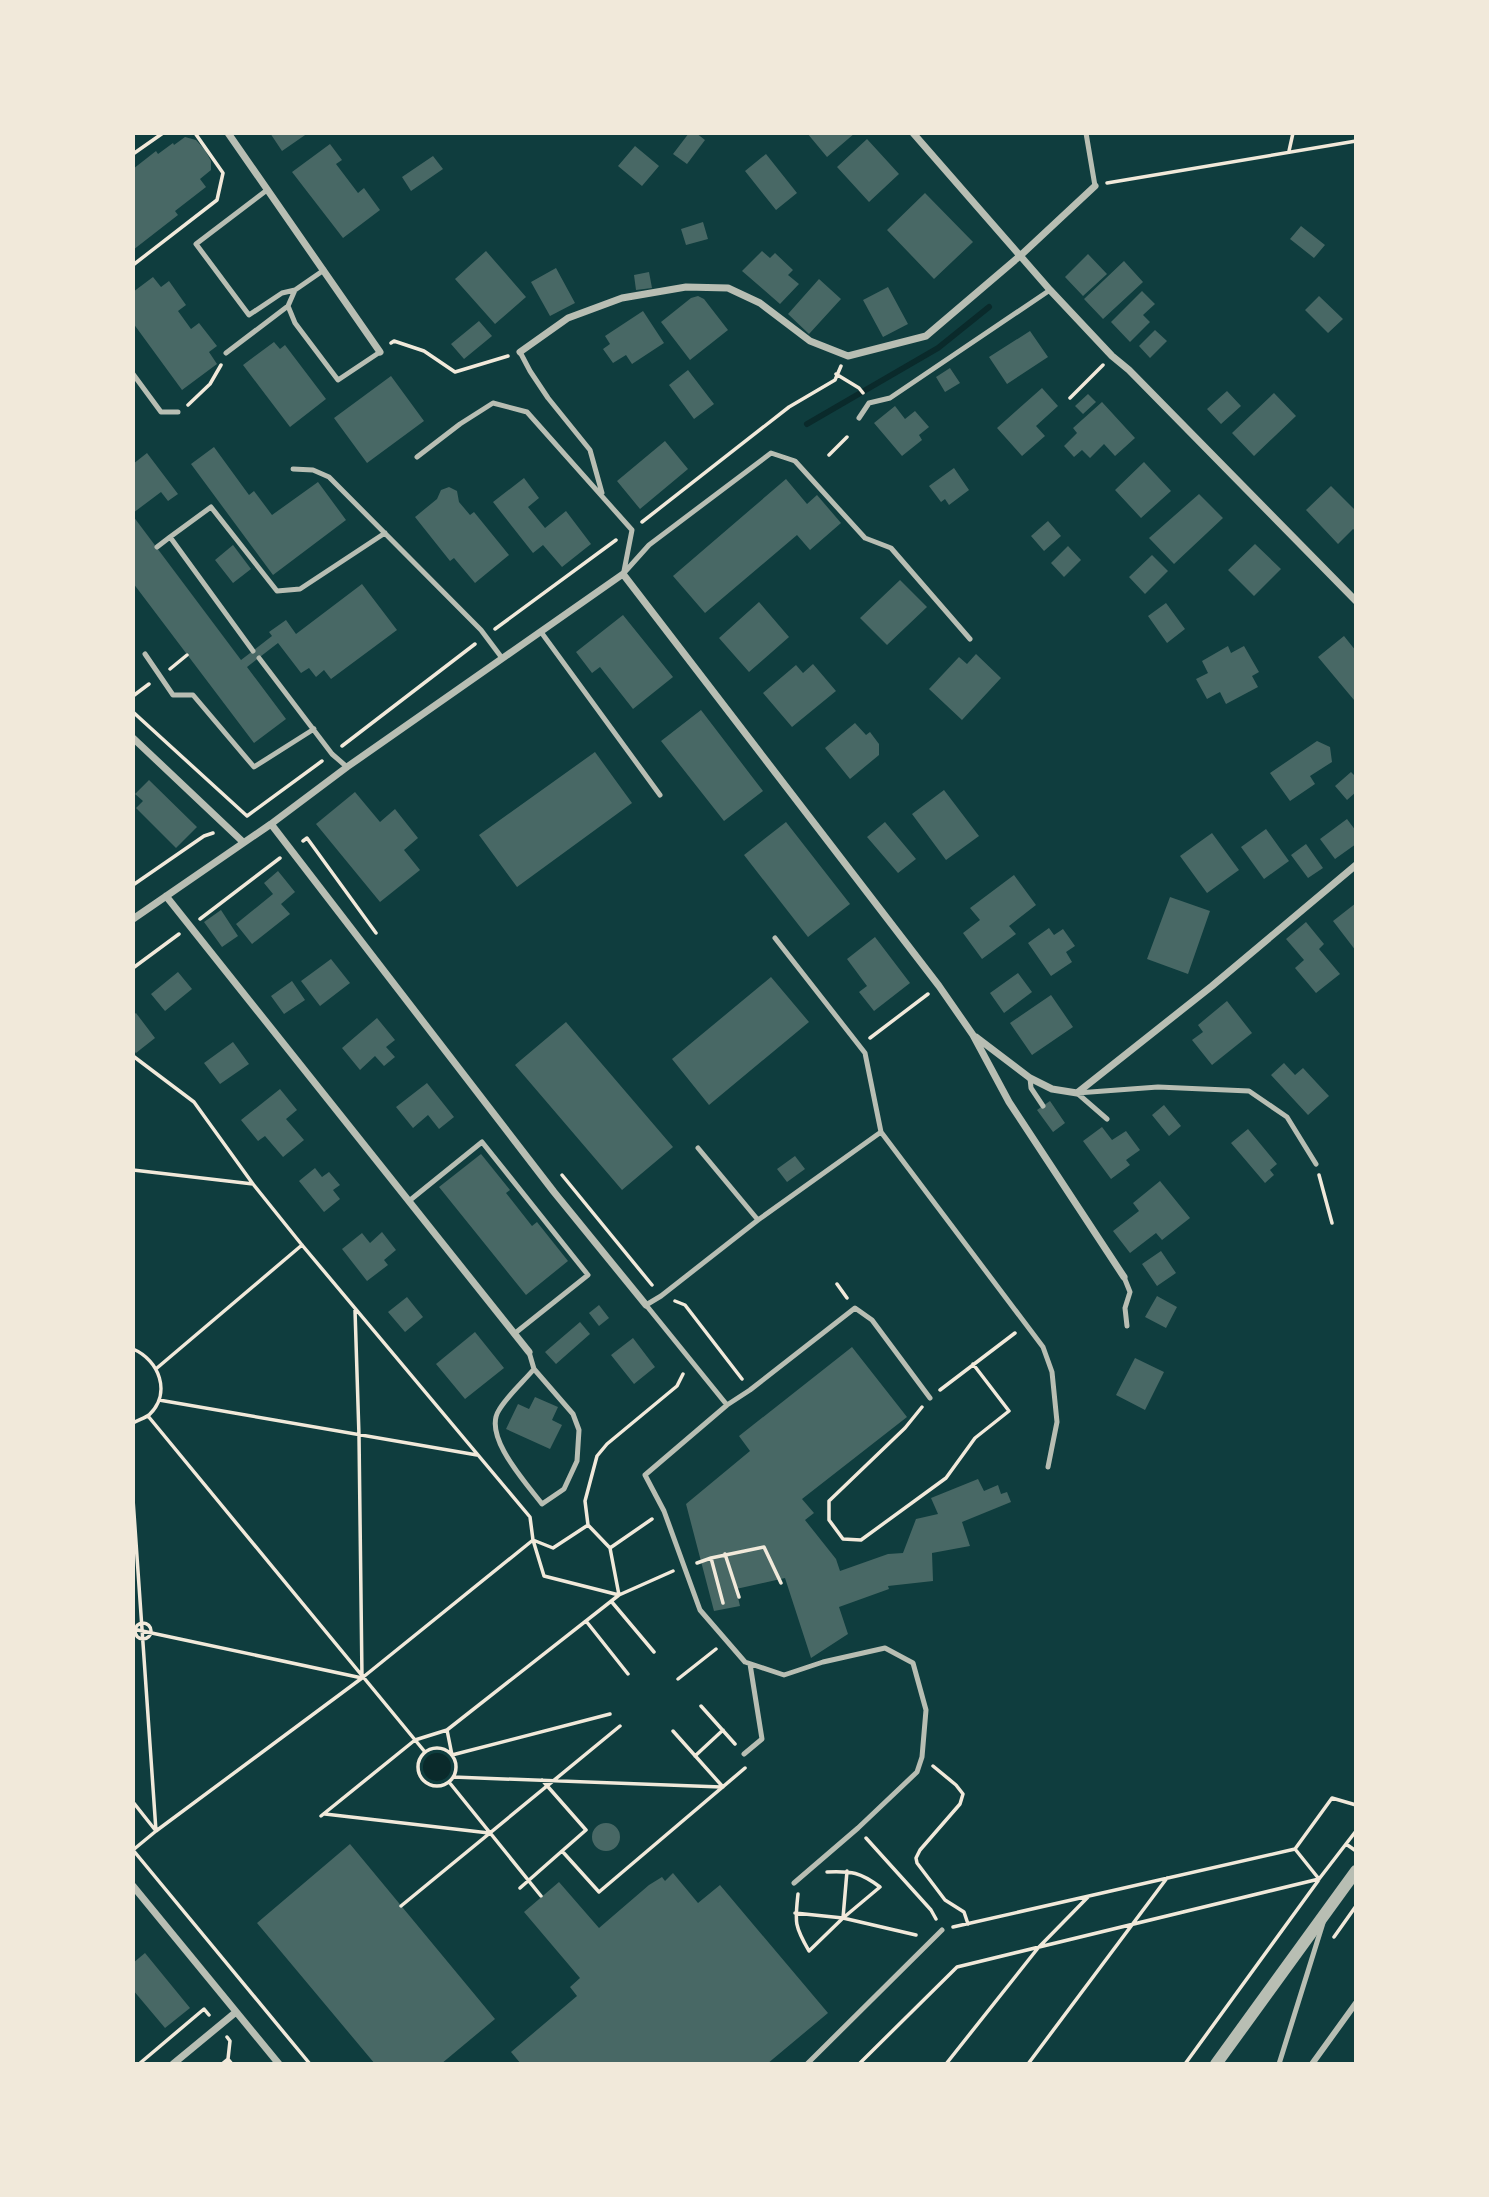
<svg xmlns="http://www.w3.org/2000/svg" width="1489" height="2197" viewBox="0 0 1489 2197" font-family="'Alegreya Sans',sans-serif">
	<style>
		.water { fill: #0a2a2b }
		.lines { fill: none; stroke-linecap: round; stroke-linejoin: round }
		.stream { stroke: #0a2a2b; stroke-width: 6 }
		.building { fill: #486865 }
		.path { stroke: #f1e9da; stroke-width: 3.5 }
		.service { stroke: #b8beb3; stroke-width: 5 }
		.pedestrian { stroke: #b8beb3; stroke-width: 6 }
		.minor { stroke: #b8beb3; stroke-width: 7 }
		.tertiary { stroke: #b8beb3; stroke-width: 12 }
	</style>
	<rect width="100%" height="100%" fill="#0f3d3e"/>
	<path class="water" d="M423 1767a14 14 0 1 1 28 0a14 14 0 1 1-28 0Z"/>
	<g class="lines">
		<path class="stream" d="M807 424 938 348 989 307"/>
	</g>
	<path class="building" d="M270 133H308L282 151Z
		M689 133H696L705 140 687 164 673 154Z
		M807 133H855L827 157Z
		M185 137 196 140 205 150 211 161V170L200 179 206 187 175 211 178 215 133 250V169L156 151 158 154 173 143 174 145Z
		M867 139 899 174 869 202 837 167Z
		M330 144 342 160 336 164 358 193 364 188 380 210 343 238 292 172Z
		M635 146 659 166 642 186 618 166Z
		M766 154 797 193 776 210 745 171Z
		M433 156 443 169 411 191 402 177Z
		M925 193 973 242 934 279 887 230Z
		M703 222 708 239 686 245 681 229Z
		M1301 226 1325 245 1314 258 1290 239Z
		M486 251 526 297 495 324 455 279Z
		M762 251 770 258 775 253 793 270 788 275 799 284 780 304 742 271Z
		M1088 254 1107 274 1083 296 1065 277Z
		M1124 261 1143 282 1103 319 1084 299Z
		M556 268 575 303 550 316 531 282Z
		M649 272 652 288 636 290 634 275Z
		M153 277 161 287 169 281 186 305 178 311 191 329 199 323 217 346 209 352 217 364 182 390 133 323V292Z
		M819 279 841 299 809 334 788 314Z
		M888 287 908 324 883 337 863 300Z
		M1142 291 1155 304 1143 315 1150 322 1130 342 1111 322Z
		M698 296 704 299 728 330 690 360 661 322 691 298Z
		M1319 296 1343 319 1328 333 1305 310Z
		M643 311 664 343 632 364 626 355 613 363 603 349 610 344 605 336Z
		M479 321 492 336 464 359 451 344Z
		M1155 330 1167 341 1150 358 1139 346Z
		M1030 331 1048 357 1007 384 989 357Z
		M274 342 280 349 285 345 326 399 290 427 243 365Z
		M950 368 960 383 945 392 936 377Z
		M688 370 714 404 694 419 669 385Z
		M391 376 424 421 367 463 334 418Z
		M1042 388 1058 406 1036 426 1045 436 1022 456 997 428Z
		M1227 391 1241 406 1221 424 1207 409Z
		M1274 393 1296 416 1254 456 1232 433Z
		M1088 394 1096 402 1083 414 1075 406Z
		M1102 402 1135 438 1115 456 1104 444 1090 458 1082 450 1074 457 1064 446 1077 433 1073 428Z
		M895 406 905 419 915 411 929 427 919 435 922 440 902 456 874 423Z
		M665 441 688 469 640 509 617 481Z
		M214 447 249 495 254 491 272 515 318 482 346 520 273 575 191 464Z
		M147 453 178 494 168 501 161 492 133 513V464Z
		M1144 462 1171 491 1141 518 1115 490Z
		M954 468 969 490 949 505 945 499 941 502 929 486Z
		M524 478 539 498 528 507 545 528 566 511 591 544 562 567 543 545 533 553 493 502Z
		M786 479 807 504 817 495 841 523 810 550 797 535 705 613 673 576Z
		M1331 486 1356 511V531L1353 529 1338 544 1306 510Z
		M449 487 457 491 459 502 470 515 474 512 509 555 475 583 454 558 450 561 415 517 437 499 441 490Z
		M1199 494 1223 518 1174 564 1149 538Z
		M133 516 241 660 272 636 269 632 286 620 296 634 362 584 397 630 331 679 324 670 316 677 309 668 301 673 278 643 247 667 286 719 254 743 133 583Z
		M1048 521 1061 536 1044 551 1031 536Z
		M1255 544 1281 569 1254 596 1228 570Z
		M233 545 251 569 233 583 215 560Z
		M1068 546 1081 560 1064 577 1051 563Z
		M1152 555 1168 571 1145 594 1129 577Z
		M900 580 927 607 887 645 860 618Z
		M759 602 789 637 749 672 719 638Z
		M1166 603 1185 629 1167 643 1148 616Z
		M623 615 673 677 633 709 600 667 592 673 576 652Z
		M1344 636 1356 651V699L1354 700 1318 657Z
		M1228 646 1231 653 1244 646 1259 672 1252 676 1258 687 1226 704 1220 692 1207 699 1196 679 1208 673 1202 661Z
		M976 654 1001 678 962 720 929 689 959 657 967 664Z
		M813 664 836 691 792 727 763 693 796 665 803 673Z
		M701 710 763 791 724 821 661 741Z
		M855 723 866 735 870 732 879 744V755L850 779 825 748Z
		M1317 741 1330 747 1332 762 1310 776 1315 784 1290 801 1270 773Z
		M595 752 632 803 517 887 479 835Z
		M1351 772 1356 777V792L1347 800 1335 786Z
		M149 780 197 827 176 848 136 808 143 801 135 794Z
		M944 790 979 836 946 860 912 814Z
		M355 792 380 822 395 809 418 838 404 850 420 870 380 902 316 824Z
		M1347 819 1356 831V844L1335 859 1320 839Z
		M786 822 850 904 808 937 744 855Z
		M885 822 916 859 898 873 867 837Z
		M1266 829 1289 861 1264 879 1241 847Z
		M1212 833 1239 870 1207 893 1180 856Z
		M1306 844 1323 868 1308 878 1291 855Z
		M278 871 295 892 281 904 290 914 252 944 236 924 273 894 264 883Z
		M1014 875 1036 905 1009 926 1016 934 982 959 963 933 980 920 970 908Z
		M1170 897 1210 911 1188 974 1147 959Z
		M1356 903V951L1333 921Z
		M221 910 238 936 222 947 204 922Z
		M1306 922 1324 944 1319 949 1340 974 1316 993 1295 968 1304 960 1286 939Z
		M1049 928 1054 935 1063 929 1075 946 1066 952 1072 962 1051 976 1028 943Z
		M875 937 910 983 874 1011 859 992 867 986 847 959Z
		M331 959 350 983 320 1006 301 981Z
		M178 972 192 989 165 1011 151 994Z
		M1018 973 1032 992 1004 1013 990 993Z
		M771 977 809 1022 709 1105 672 1059Z
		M292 981 305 1000 284 1014 271 996Z
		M1051 995 1073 1027 1032 1055 1010 1023Z
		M1227 1001 1252 1033 1212 1065 1192 1040 1203 1032 1198 1025Z
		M136 1013 155 1038 136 1053 133 1050V1015Z
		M377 1018 395 1040 386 1047 395 1057 384 1066 375 1056 360 1070 342 1048Z
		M566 1022 673 1147 622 1190 515 1065Z
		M233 1042 249 1064 220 1084 204 1063Z
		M1284 1063 1295 1075 1303 1068 1329 1096 1308 1115 1271 1075Z
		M427 1083 454 1117 439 1129 428 1115 413 1128 396 1107Z
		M280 1089 297 1110 286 1119 304 1140 283 1157 265 1136 258 1141 241 1120Z
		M1050 1101 1065 1123 1053 1132 1037 1110Z
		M1164 1105 1181 1126 1169 1136 1152 1115Z
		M1102 1127 1112 1140 1126 1131 1140 1150 1126 1160 1130 1165 1111 1179 1083 1141Z
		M1248 1129 1277 1164 1270 1170 1274 1175 1265 1183 1231 1143Z
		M481 1154 510 1190 506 1193 532 1226 537 1222 568 1261 526 1295 439 1187Z
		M795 1156 805 1169 787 1182 777 1169Z
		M315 1168 322 1177 329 1172 340 1185 333 1190 340 1199 324 1212 299 1181Z
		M1160 1181 1190 1218 1162 1240 1156 1233 1130 1253 1113 1231 1139 1211 1133 1203Z
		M382 1232 396 1250 384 1260 388 1265 367 1281 342 1249 362 1233 370 1243Z
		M1161 1251 1176 1273 1157 1286 1142 1264Z
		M1157 1296 1177 1307 1166 1328 1145 1317Z
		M407 1297 423 1317 405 1332 388 1312Z
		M599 1305 609 1318 599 1326 589 1313Z
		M580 1322 590 1334 556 1364 545 1352Z
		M475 1332 504 1368 465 1399 436 1364Z
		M633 1338 655 1367 634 1384 611 1355Z
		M852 1347 907 1417 802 1499 814 1513 805 1520 836 1559 840 1571 888 1554 903 1553 916 1519 938 1514 931 1498 978 1479 984 1491 998 1485 1001 1494 1007 1492 1011 1502 962 1522 970 1546 932 1553 933 1581 888 1586 889 1589 839 1607 848 1634 811 1658 785 1578 736 1589 740 1606 714 1611 686 1504 750 1451 739 1436Z
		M1135 1358 1164 1372 1145 1410 1116 1395Z
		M535 1397 558 1407 552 1420 562 1425 550 1449 506 1429 518 1404 529 1409Z
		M592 1837a14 14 0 1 1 28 0a14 14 0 1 1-28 0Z
		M350 1844 495 2019 441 2064H375L257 1923Z
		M673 1873 698 1903 720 1885 828 2013 767 2064H521L511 2052 577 1996 570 1987 580 1978 524 1912 559 1882 599 1928 649 1885 662 1877 665 1881Z
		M145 1953 190 2008 165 2028 133 1990V1963Z"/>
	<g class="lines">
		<path class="path" d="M1289 151 1293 133
			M133 154 163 133
			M1107 183 1356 141
			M133 265 217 200 223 173 195 133
			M391 343 394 341 424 351 455 372 508 356
			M836 374 859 388 863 393
			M1070 398 1103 365
			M188 405 210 384 221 365
			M829 455 847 437
			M642 522 789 407 835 380 841 366
			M495 629 616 540
			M170 669 187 655
			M133 696 149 684
			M133 712 247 816 322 761
			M342 746 475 644
			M303 841 307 838 376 933
			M133 885 204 836 213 833
			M200 919 280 858
			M133 968 179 934
			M870 1038 928 994
			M133 1056 194 1102 253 1184 302 1245 530 1517 533 1540 544 1576 619 1595
			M133 1170 253 1184
			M562 1175 652 1285
			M1319 1175 1332 1223
			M837 1284 847 1298
			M675 1301 685 1305 742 1379
			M133 1349C159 1360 172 1393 149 1415 145 1418 138 1420 133 1423
			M157 1368 302 1245
			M940 1390 1015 1333
			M159 1400 477 1455
			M922 1407 905 1428 829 1501V1520L843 1539 861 1540 946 1478 975 1438 1009 1411 973 1364
			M148 1416 425 1752
			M133 1499 156 1831 133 1850 310 2064
			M610 1548 652 1519
			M725 1554 739 1597
			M711 1558 764 1547 781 1583
			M697 1563 711 1558 723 1603
			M619 1595 610 1548 588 1525 585 1501 597 1456 607 1444 677 1386 683 1374
			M611 1601 654 1652
			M586 1621 628 1674
			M135 1631a8 8 0 1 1 16 0a8 8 0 1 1-16 0Z
			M133 1629 362 1678 359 1436 355 1310
			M678 1679 716 1649
			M701 1706 735 1744
			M610 1714 452 1755 447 1730 619 1595 673 1571
			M673 1731 723 1787
			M418 1767a19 19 0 1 1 38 0a19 19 0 1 1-38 0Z
			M695 1756 723 1730
			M933 1766 956 1785 963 1794 960 1804 920 1850 916 1858 917 1863 945 1900 964 1912 968 1924
			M453 1777 721 1787
			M542 1780 586 1830 562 1851
			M449 1782 541 1896
			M133 1802 156 1831 362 1678 533 1540 553 1548 588 1525
			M1356 1805 1332 1798 1295 1849 1319 1879 1356 1831
			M325 1814 489 1833
			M321 1816 415 1740 447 1730
			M866 1838 931 1910 936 1919
			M1346 1844 1356 1851
			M520 1888 562 1851 599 1892 745 1768
			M798 1894C795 1922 794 1925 809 1951L843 1918 880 1887C860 1872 852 1871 827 1872
			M401 1906 620 1726
			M795 1913 843 1918 916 1935
			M843 1918 847 1871
			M953 1927 1295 1849
			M1334 1937 1356 1906
			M227 2037 230 2041 228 2059 232 2064
			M139 2064 204 2009 209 2015
			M222 2064 228 2059
			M859 2064 957 1967 1319 1879
			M946 2064 1038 1948 1088 1897
			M1028 2064 1167 1878
			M1185 2064 1318 1881"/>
		<path class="service" d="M1086 133 1095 186
			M267 190 196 244 249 315 282 293 295 290 324 270
			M288 306 295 323 338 380 380 352
			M520 352 530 371 548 398 590 450 602 493
			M226 353 288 306 295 290
			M133 374 161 412H178
			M859 418 869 403 890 398 1050 290
			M417 457 460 424 493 403 527 412 632 530 624 571
			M293 469 313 470 329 477 481 630 502 658
			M170 537 211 507 277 591 300 589 385 533
			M157 547 170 537 253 651
			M623 574 649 545 771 453 795 461 865 538 891 548 970 639
			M541 632 660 795
			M145 654 173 695H193L254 767 314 729
			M259 658 332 754 347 767
			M1030 1078 1031 1088 1043 1106
			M1107 1119 1077 1093 1158 1087 1249 1091 1287 1117 1316 1164
			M881 1132 1043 1347 1052 1372 1057 1422 1048 1467
			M698 1148 758 1220 661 1296 646 1305 727 1405
			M409 1201 482 1142 588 1275 514 1334
			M758 1220 881 1132 865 1053 775 938
			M1124 1277 1130 1292 1125 1308 1127 1326
			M529 1352 534 1369
			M534 1369 573 1414 579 1430 577 1461 564 1489 542 1504C527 1484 482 1436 499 1410 508 1395 523 1382 534 1369Z
			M744 1754 762 1739 750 1664
			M794 1883 858 1828 917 1772 922 1757 926 1710 913 1663 885 1648 823 1662 784 1675 745 1662 700 1610 664 1511 645 1475 727 1405 750 1390 855 1308 872 1320 930 1398
			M807 2064 942 1930
			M1279 2064 1323 1923"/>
		<path class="pedestrian" d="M1312 2064 1356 2003"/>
		<path class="minor" d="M228 133 380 352
			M913 133 1050 290 1112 356 1129 370 1356 601
			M520 352 568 318 622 298 686 287 728 288 760 303 810 341 848 356 926 336 1021 255 1095 186
			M133 738 243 842
			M271 824 554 1192 646 1305
			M166 896 529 1352
			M133 919 271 824 347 767 623 574 939 986 973 1035 1009 1102 1124 1277
			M976 1037 1030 1078 1052 1089 1077 1093 1212 986 1356 865
			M133 1886 279 2064
			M173 2064 236 2012"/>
		<path class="tertiary" d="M1216 2064 1356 1871"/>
	</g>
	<rect width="1489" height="2197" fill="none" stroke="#f1e9da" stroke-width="270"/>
</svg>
